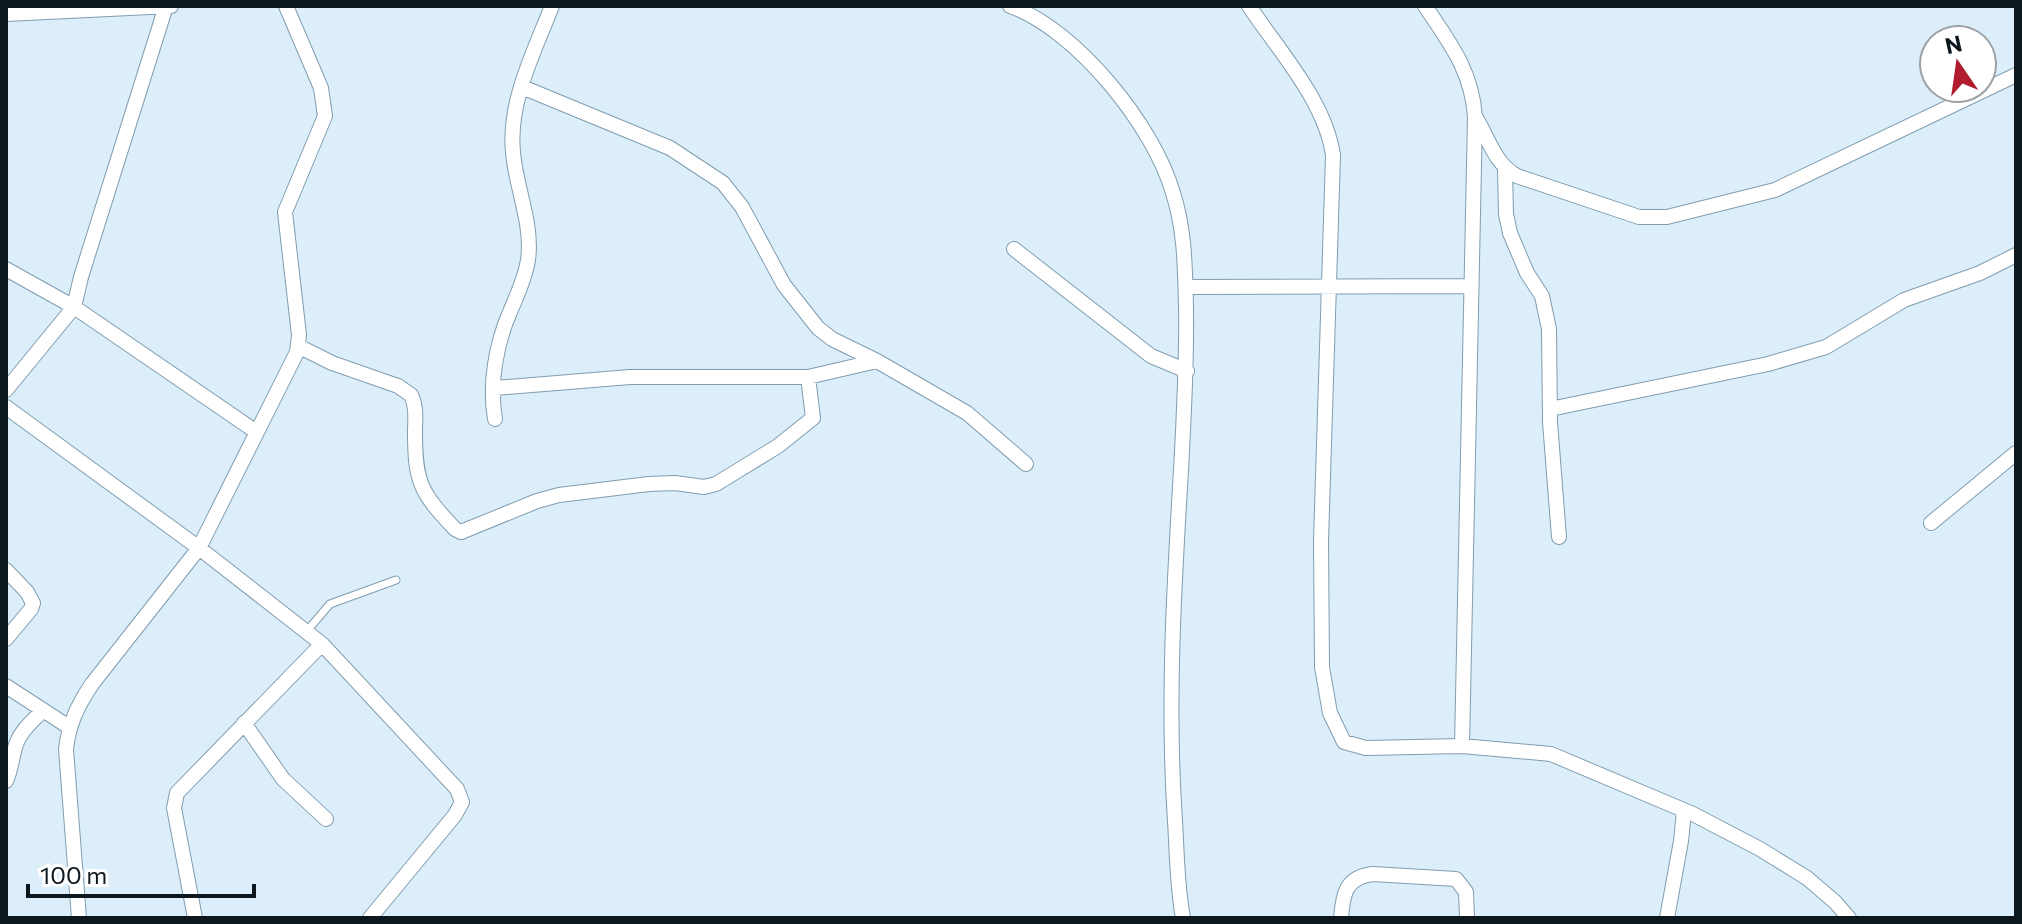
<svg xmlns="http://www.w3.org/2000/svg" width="2022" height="924" viewBox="0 0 2022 924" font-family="Commissioner,sans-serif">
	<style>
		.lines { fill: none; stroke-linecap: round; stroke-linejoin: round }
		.lane-casing { stroke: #809db0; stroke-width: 9 }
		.street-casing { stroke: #809db0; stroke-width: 16 }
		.lane { stroke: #fff; stroke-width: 7 }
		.street { stroke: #fff; stroke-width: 14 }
	</style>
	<rect width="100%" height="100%" fill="#dbeefa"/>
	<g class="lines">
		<defs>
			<path id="lane" d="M306 632 330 604 396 580"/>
			<path id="street" d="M1010 6C1076 29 1154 126 1173 193 1185 230 1185 268 1186 307 1187 361 1184 415 1181 470 1174 587 1167 704 1175 821 1177 854 1177 886 1183 918
				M1249 6C1279 51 1325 101 1333 155L1321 541 1322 667 1330 713 1344 742 1366 748 1462 746 1551 754 1693 814 1760 849 1807 878 1835 902 1849 918
				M1425 6C1450 43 1472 71 1475 117L1462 746
				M6 14 171 6
				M522 87 670 148 723 183 742 207 784 285 818 328 832 339 877 361 967 413 1026 464
				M1476 118C1489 139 1494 163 1517 176L1639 217H1667L1775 190 2016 75
				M1505 170 1506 214 1510 233 1527 273 1542 296 1549 329 1550 422 1559 537
				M1014 249 1151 356 1187 371
				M6 269 74 307 255 431
				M1186 287 1471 286
				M298 346 332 363 398 386 411 395C417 407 415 419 415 433 415 483 421 493 455 529L461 532 537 501 559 495 649 484 675 483 704 487 716 484 778 446 813 418 808 377
				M495 388 630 377H808L877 361
				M6 390 74 307 81 277 166 6
				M6 407 199 548 322 644 457 789 462 802 455 815 370 918
				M1550 409 1768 364 1826 347 1904 300 1980 273 2016 255
				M495 419C489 384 496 344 510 312 517 295 525 279 528 260 533 223 516 189 513 152 508 102 534 52 552 6
				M1931 523 2016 453
				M6 570 27 592 33 603 31 609 6 639
				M6 686 69 727
				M244 723 283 779 326 819
				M6 781C12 768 12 754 17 742 22 729 34 720 43 710
				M79 918 66 749C69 723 78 705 92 684L199 548 297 352 299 335 285 212 325 116 321 88 286 6
				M195 918 174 808 177 793 322 644
				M1341 918C1343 893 1346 877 1373 874L1456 879 1466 892 1467 918
				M1667 918 1681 841 1684 811"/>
		</defs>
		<use href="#lane" class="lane-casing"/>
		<use href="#street" class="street-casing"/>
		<use href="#lane" class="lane"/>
		<use href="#street" class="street"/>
	</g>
	<rect width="2022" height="924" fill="none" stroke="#0c171e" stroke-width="16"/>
	<g transform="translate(1958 64) rotate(347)"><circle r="38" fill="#ffffff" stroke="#9ea2a5" stroke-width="2"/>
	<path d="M0-6L14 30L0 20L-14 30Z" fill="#b01d2f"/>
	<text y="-12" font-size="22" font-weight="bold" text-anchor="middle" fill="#0c171e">N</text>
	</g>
	<path d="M28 884v12h226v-12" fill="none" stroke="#0c171e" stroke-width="4"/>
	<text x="40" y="884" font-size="24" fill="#0c171e" stroke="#ffffff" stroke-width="6" paint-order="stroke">100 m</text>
</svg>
